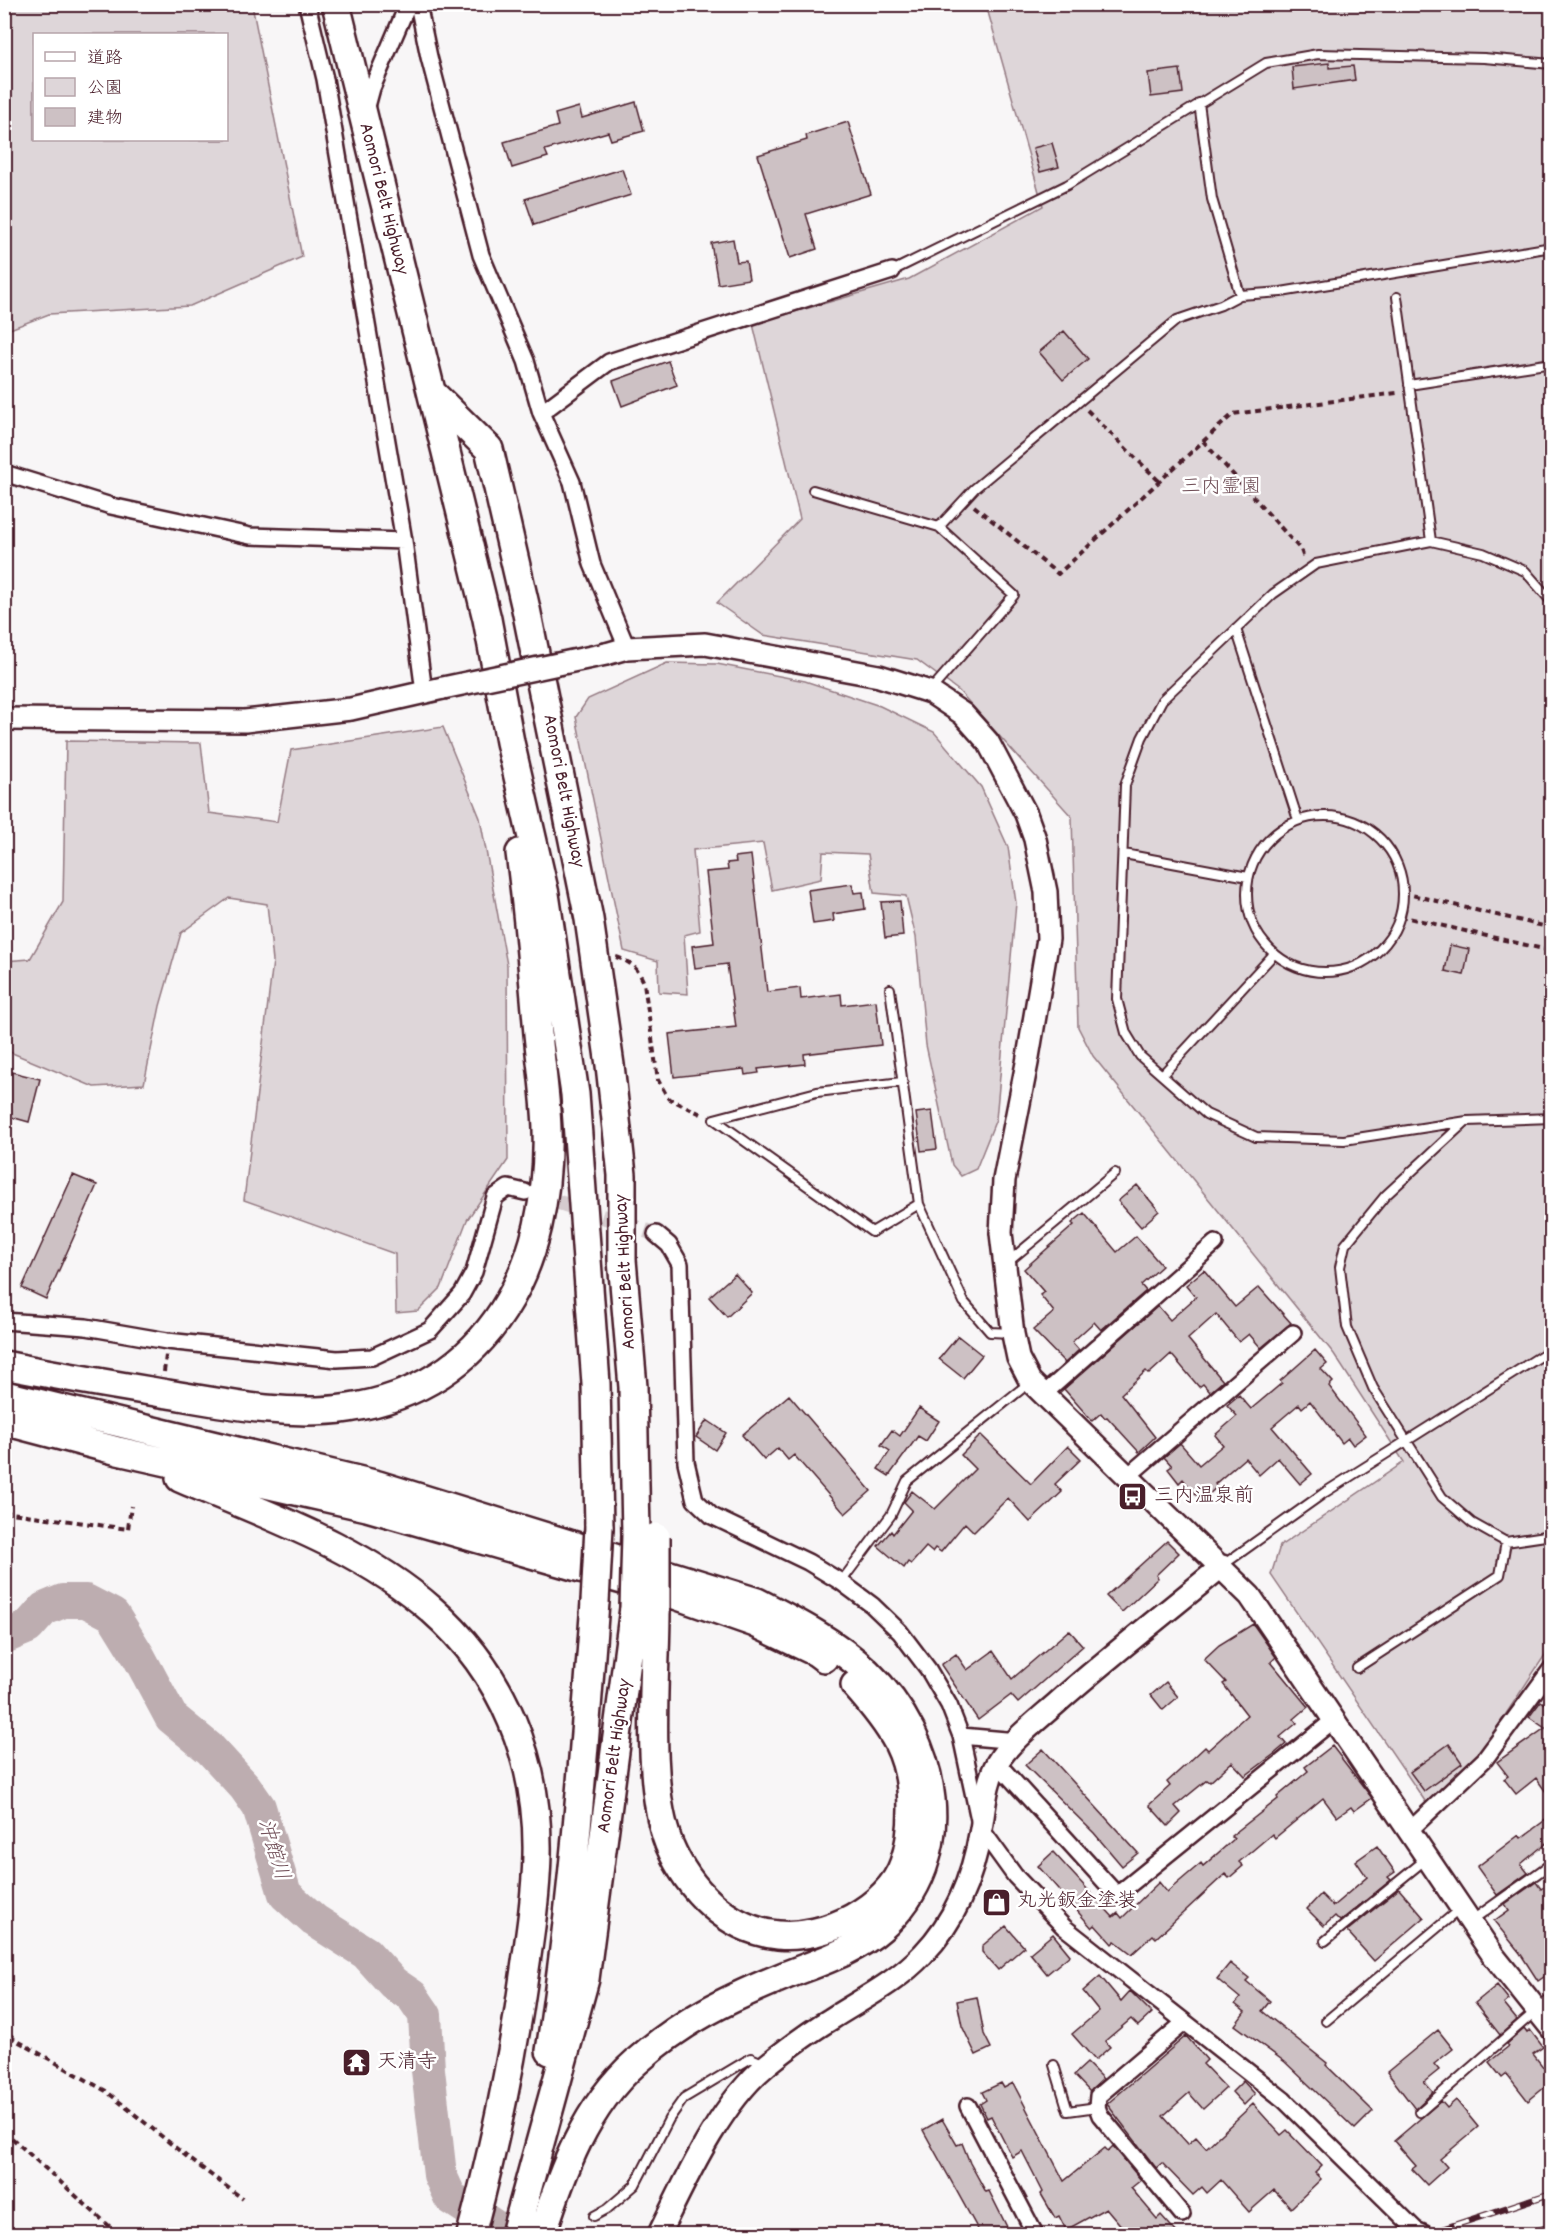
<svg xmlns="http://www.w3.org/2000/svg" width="1556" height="2239" viewBox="0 0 1556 2239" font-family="Dekko,'Klee One',sans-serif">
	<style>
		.green { fill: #ded6d9; stroke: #947a82; stroke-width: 1.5; fill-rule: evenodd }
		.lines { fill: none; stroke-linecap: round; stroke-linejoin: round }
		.river { stroke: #bdadb0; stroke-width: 34 }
		.building { fill: #cdc1c4; stroke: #4a1f2b; stroke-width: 1.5 }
		.street-tunnel { stroke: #d5cbce; stroke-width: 15; stroke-dasharray: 15 8; stroke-linecap: butt }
		.lane-casing { stroke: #4a1f2b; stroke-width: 12 }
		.street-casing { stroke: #4a1f2b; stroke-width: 20 }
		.secondary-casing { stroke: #4a1f2b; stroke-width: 26 }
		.highway-casing { stroke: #4a1f2b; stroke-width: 32 }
		.path { stroke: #4a1f2b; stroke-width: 4; stroke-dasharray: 6 4.5; stroke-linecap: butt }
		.lane { stroke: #fff; stroke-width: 8 }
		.street { stroke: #fff; stroke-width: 15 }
		.secondary { stroke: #fff; stroke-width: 21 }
		.highway { stroke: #fff; stroke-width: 27 }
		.rail-casing { stroke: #4a1f2b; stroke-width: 7 }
		.rail { stroke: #fff; stroke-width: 4.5; stroke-dasharray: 14; stroke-linecap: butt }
		.secondary-bridge-casing { stroke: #4a1f2b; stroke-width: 26; stroke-linecap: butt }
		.highway-bridge-casing { stroke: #4a1f2b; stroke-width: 32; stroke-linecap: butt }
		.secondary-bridge { stroke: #fff; stroke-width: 21 }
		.highway-bridge { stroke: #fff; stroke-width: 27 }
		.labels { text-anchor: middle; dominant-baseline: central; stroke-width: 5; stroke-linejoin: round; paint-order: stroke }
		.street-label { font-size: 20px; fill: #4a1f2b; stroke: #fff }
		.park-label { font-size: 20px; fill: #6f4d56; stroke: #fff }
		.poi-label { font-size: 20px; fill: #4a1f2b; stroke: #fff; text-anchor: start }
		.water-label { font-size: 21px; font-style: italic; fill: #72515a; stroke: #fff }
	</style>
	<rect width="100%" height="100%" fill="#f8f6f7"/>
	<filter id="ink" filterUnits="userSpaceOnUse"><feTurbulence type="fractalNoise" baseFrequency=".0167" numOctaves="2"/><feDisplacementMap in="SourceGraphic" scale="12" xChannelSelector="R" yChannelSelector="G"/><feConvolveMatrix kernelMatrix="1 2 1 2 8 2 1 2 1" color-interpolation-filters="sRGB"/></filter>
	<g filter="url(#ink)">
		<path class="green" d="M5 4 252 5 302 257 190 306 49 314 5 331ZM34 34H226V140H34Z
			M986 5H1551V1646L1476 1759 1427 1804 1271 1575 1280 1546 1404 1462 1334 1354 1093 1056 1078 1027 1072 817 959 691 917 660 763 635 717 603 800 519 753 324 909 279 1043 206Z
			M667 663 717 664 805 681 880 706 934 732 981 787 1008 847 1016 903 996 1119 976 1169 961 1176 952 1165 926 1045 916 937 906 896 874 893 868 854 823 852 821 879 772 890 763 843 693 850 700 931 684 935 688 994 659 992 658 961 624 951 576 717 588 699Z
			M443 727 480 818 507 965 508 1160 467 1220 441 1288 418 1311 396 1313 395 1254 244 1200 273 961 267 904 229 898 181 933 160 1006 144 1084 94 1087 5 1050V961L30 959 63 902 66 741 201 743 209 813 277 822 291 750Z"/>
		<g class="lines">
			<path class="river" d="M4 1637 28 1627 44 1609 63 1601H86L113 1615 139 1657 171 1717 210 1749 245 1787 259 1807 285 1894 314 1920 366 1953 393 1983 412 1996 425 2015 428 2070 440 2175 450 2197 506 2234"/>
		</g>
		<path class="building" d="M1329 63V68L1353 66 1355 80 1294 89 1292 67Z
			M1180 69 1183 93 1151 97 1148 73Z
			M636 102 644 131 611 140 608 132 545 150 548 157 512 168 504 142 558 126 555 114 579 107 582 118Z
			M848 122 871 194 806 214 817 249 790 258 758 155 807 140 806 135Z
			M1052 143 1059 167 1040 172 1033 148Z
			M622 169 631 195 534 225 525 199Z
			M733 239 737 262 746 261 749 279 718 284 711 243Z
			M1064 331 1088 359 1063 380 1039 352Z
			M668 361 677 385 622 406 613 381Z
			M751 855 767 992 800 988 801 999 841 994 842 1005 876 1001 881 1045 804 1054 805 1064 758 1069 759 1073 745 1075 744 1069 674 1077 669 1034 736 1027 727 964 695 968 692 946 714 943 706 872 728 870 727 863 736 862 735 857Z
			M852 884 854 893 863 892 865 909 833 914 834 921 813 924 808 890Z
			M900 901 903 936 885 938 881 902Z
			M1450 945 1469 949 1464 975 1445 971Z
			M4 1070 40 1079 29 1122 4 1115Z
			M932 1111 937 1149 921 1151 916 1113Z
			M73 1175 97 1185 46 1299 22 1288Z
			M1137 1185 1159 1211 1141 1227 1118 1201Z
			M1084 1213 1117 1252 1136 1236 1162 1266 1141 1285 1146 1291 1101 1330 1094 1322 1072 1342 1079 1350 1065 1363 1033 1330 1054 1312 1040 1295 1044 1292 1024 1269 1074 1225 1072 1223Z
			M1204 1270 1235 1307 1259 1287 1291 1323 1261 1348 1249 1334 1239 1342 1216 1314 1188 1339 1223 1381 1210 1392 1203 1384 1199 1387 1171 1354 1149 1374 1146 1371 1121 1394 1155 1437 1139 1452 1107 1417 1105 1418 1101 1413 1092 1421 1064 1389 1158 1306 1170 1320 1196 1297 1186 1285Z
			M735 1274 752 1293 727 1317 709 1297Z
			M958 1336 982 1355 963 1378 939 1359Z
			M1315 1350 1327 1364 1321 1369 1333 1382 1329 1386 1366 1435 1353 1445 1348 1438 1342 1443 1310 1401 1302 1408 1299 1404 1272 1427 1312 1474 1300 1484 1278 1458 1259 1475 1245 1458 1215 1484 1217 1487 1201 1501 1183 1479 1179 1483 1168 1469 1172 1466 1164 1457 1180 1443 1199 1465 1223 1445 1215 1435 1237 1416 1227 1405 1239 1395 1251 1409 1282 1383 1280 1381Z
			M789 1395 871 1491 845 1514 794 1455 788 1460 778 1448 764 1460 742 1435Z
			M919 1408 939 1421 926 1441 918 1436 889 1476 878 1469 890 1451 881 1445 892 1430 900 1436Z
			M707 1420 726 1433 715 1450 696 1437Z
			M981 1435 1031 1484 1068 1446 1081 1459 1055 1484 1062 1492 1030 1522 1008 1498 974 1532 965 1523 941 1552 935 1548 932 1552 926 1547 911 1564 908 1562 904 1568 878 1546 891 1531 893 1534 912 1510 904 1502 912 1491 935 1509 975 1469 961 1455Z
			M1167 1541 1179 1553 1156 1575 1158 1578 1122 1612 1106 1596Z
			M1253 1624 1276 1657 1271 1662 1308 1707 1294 1719 1297 1723 1280 1737 1286 1744 1273 1755 1245 1776 1232 1762 1210 1782 1207 1780 1175 1806 1181 1813 1168 1826 1149 1805 1170 1786 1167 1782 1190 1761 1205 1747 1208 1750 1247 1715 1223 1684 1226 1682 1204 1659 1219 1645Z
			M1069 1630 1083 1646 1018 1703 1011 1695 978 1720 941 1665 956 1654 967 1670 993 1651 1012 1679Z
			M1166 1682 1178 1697 1163 1710 1151 1695Z
			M1541 1701 1551 1708V1799L1536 1778 1516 1794 1504 1779 1508 1776 1497 1762 1545 1728 1529 1717Z
			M1449 1744 1462 1763 1424 1791 1410 1772Z
			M1332 1746 1372 1798 1354 1811 1351 1807 1337 1817 1323 1798 1275 1838 1272 1834 1239 1862 1243 1866 1229 1878 1225 1874 1156 1938 1153 1935 1132 1954 1115 1941 1112 1944 1095 1925 1092 1928 1038 1866 1053 1852 1113 1917 1118 1913 1122 1918 1159 1882 1167 1892 1201 1863 1203 1866 1234 1839 1231 1836 1278 1799 1277 1797 1308 1771 1305 1767Z
			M1043 1749 1138 1853 1122 1866 1094 1833 1025 1765Z
			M1551 1816V1839L1521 1864 1528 1873 1497 1895 1477 1867 1519 1835 1521 1838Z
			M1377 1846 1395 1872 1388 1877 1391 1880 1340 1921 1335 1916 1324 1926 1307 1909 1321 1894 1333 1906 1367 1877 1356 1861Z
			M1536 1882 1541 1889 1551 1882V1972L1538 1981 1520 1953 1494 1921 1509 1910 1505 1904Z
			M1399 1889 1424 1918 1374 1961 1347 1931Z
			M1006 1926 1024 1947 998 1970 982 1952V1946Z
			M1053 1934 1070 1955 1047 1974 1030 1953Z
			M1230 1963 1249 1978 1246 1981 1270 2001 1262 2011 1327 2063 1326 2065 1373 2111 1355 2129 1285 2062 1235 2025 1245 2012 1235 2004 1240 1998 1217 1979Z
			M1100 1976 1121 2001 1130 1991 1152 2013 1138 2026 1131 2019 1105 2041 1110 2047 1095 2060 1072 2034 1099 2011 1083 1991Z
			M1497 1985 1509 2000 1504 2004 1517 2020 1500 2035 1475 2003Z
			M977 1997 984 2034 991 2048 976 2055 962 2026 957 2001Z
			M1524 2029 1527 2033 1530 2030 1543 2047 1533 2054 1551 2077V2082L1528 2101 1507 2074 1502 2078 1489 2062 1509 2046 1507 2044Z
			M1438 2030 1453 2049 1434 2064 1439 2070 1424 2082 1433 2092 1415 2109 1387 2072Z
			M1186 2036 1207 2060 1203 2064 1226 2088 1203 2109 1189 2093 1163 2116 1188 2144 1196 2137 1206 2148 1253 2104 1281 2135 1287 2130 1322 2166 1315 2173 1321 2179 1291 2208 1274 2190 1249 2212 1221 2180 1207 2193 1202 2187 1193 2195 1162 2163 1156 2168 1107 2104Z
			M1087 2063 1103 2079 1090 2092 1074 2075Z
			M1243 2081 1255 2094 1244 2105 1232 2092Z
			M1001 2083 1004 2088 1013 2083 1064 2181 1105 2148 1108 2151 1113 2146 1141 2180 1131 2188 1157 2219 1161 2215 1179 2235H1129L1106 2208 1066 2230 1059 2216 1055 2218 1041 2194 1043 2192 1022 2151 1012 2157 991 2116 987 2118 980 2104 986 2100 982 2092Z
			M1456 2100 1478 2127 1440 2159 1447 2167 1427 2185 1412 2169 1416 2166 1394 2141 1441 2101 1447 2108Z
			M942 2119 957 2145 962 2143 970 2163 986 2192 989 2191 1011 2235H981L923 2130Z"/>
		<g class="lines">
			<path class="street-tunnel" d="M536 1195 656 1234"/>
			<defs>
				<path id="lane" d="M1199 103 1212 199 1240 295
					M892 271 1067 185 1266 63 1318 54 1484 58 1552 64
					M1397 297 1431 541
					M1409 385 1552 363
					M813 490 939 527
					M1552 602 1525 571 1483 553 1431 541 1316 564 1273 594 1162 700 1142 738 1125 785 1117 999 1126 1033 1140 1056 1206 1114 1256 1137 1344 1140 1467 1121 1552 1118
					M1236 629 1298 820
					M930 691 1014 595 939 527 974 489 1177 320 1221 305 1240 295 1281 292 1552 247
					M1247 894a78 78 0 1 1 156 0a78 78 0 1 1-156 0Z
					M1124 854 1248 877
					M890 989 919 1204 964 1302 990 1332 1011 1333
					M1162 1075 1274 954
					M902 1082 817 1092 714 1119 872 1232 919 1204
					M1465 1122 1385 1196 1345 1245 1340 1267 1347 1327 1373 1388 1442 1497 1472 1523 1506 1542 1552 1535
					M1008 1262 1115 1173
					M1223 1565 1324 1493 1552 1349
					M841 1582 891 1515 907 1481 1029 1383
					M1357 1668 1500 1575 1506 1542
					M1471 1921 1552 1863
					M1325 1941 1426 1859
					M1326 2021 1461 1908
					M1054 2065 1068 2111 1097 2107
					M1420 2112 1552 1997
					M594 2216 607 2209 635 2185 669 2119 684 2098 751 2058 765 2064
					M1538 2233 1552 2229"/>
				<path id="street" d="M307 4 325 79 404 541 424 692
					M418 4 429 57 481 255 526 361 541 413 572 482 592 564 627 648
					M366 110 372 88 408 4
					M541 413 609 362 892 271
					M4 473 111 506 250 536 404 541
					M656 1234 669 1245 680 1264 686 1462 695 1500 712 1516 808 1562 841 1582 872 1605 900 1632 928 1669 949 1705 961 1736 981 1829 1015 1876 1064 1927 1284 2100 1416 2230 1425 2234
					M4 1321 86 1327 167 1341 337 1359 372 1357 430 1330 462 1294 474 1272 495 1197 508 1188 525 1192
					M1044 1394 1215 1243
					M1128 1476 1293 1333
					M961 1736 1017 1741
					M997 1763 1117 1895 1335 1719
					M1408 1832 1485 1759 1552 1668
					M968 2106 1035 2234
					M1182 2214 1100 2115 1097 2107 1098 2096 1185 2022"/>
				<path id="secondary" d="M606 654 627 648 705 644 879 676 930 692 963 714 988 742 1026 814 1035 839 1046 892 1048 939 1027 1063 1004 1180 1001 1233 1013 1334 1018 1358 1030 1381 1250 1596 1493 1955 1552 2029
					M4 719 245 721 351 709 443 688
					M659 2234C686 2179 720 2103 768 2064 788 2048 809 2032 831 2019 862 1999 897 1982 923 1954 957 1919 973 1876 981 1829 985 1807 986 1782 997 1763 1009 1742 1039 1719 1058 1702 1111 1655 1167 1612 1222 1566"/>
				<path id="highway" d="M336 4 487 619 510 742 545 894 575 1094 596 1384 599 1527
					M432 393 489 449 526 609 589 919 610 1065 622 1175V1260L633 1387 636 1534
					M4 1365C59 1376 114 1385 168 1394 226 1404 290 1417 349 1408 492 1386 551 1263 547 1129 546 1097 541 1065 538 1034 533 973 528 913 520 853
					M4 1395 378 1485 757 1602C796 1622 835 1642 867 1672 939 1741 961 1857 881 1928 854 1952 816 1963 784 1976 728 1999 681 2021 636 2062 585 2107 562 2172 542 2234
					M4 1421 118 1451 367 1507 675 1595 755 1623 816 1652 824 1658
					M180 1478C266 1515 361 1547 432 1610 503 1672 539 1761 537 1855 536 1898 529 1941 523 1983 511 2068 493 2151 471 2234
					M656 1610C656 1677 645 1783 669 1844 688 1889 727 1930 778 1935 824 1940 889 1908 904 1863 910 1846 912 1827 912 1809 912 1788 908 1763 898 1743 887 1722 871 1703 855 1685
					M550 2051C573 1902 584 1752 595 1602
					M515 2234 585 1979 634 1608"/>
			</defs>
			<use href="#lane" class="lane-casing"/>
			<use href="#street" class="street-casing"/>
			<use href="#secondary" class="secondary-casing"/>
			<use href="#highway" class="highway-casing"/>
			<path class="path" d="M1087 410 1159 481
				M1203 441 1301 550 1304 558
				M974 506 1058 574 1233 414 1397 393
				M1403 893 1552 928
				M1400 916 1552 951
				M616 957C631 962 638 968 644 983L658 1080 668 1098 703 1115
				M164 1372 166 1355
				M4 1512 128 1529 131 1506
				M4 2027 14 2039 106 2091 186 2156 243 2199
				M4 2131 118 2234"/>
			<use href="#lane" class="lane"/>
			<use href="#street" class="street"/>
			<use href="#secondary" class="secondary"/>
			<use href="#highway" class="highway"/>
			<defs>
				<path id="rail" d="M1428 2234 1552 2193"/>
			</defs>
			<use href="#rail" class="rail-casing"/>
			<use href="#rail" class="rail"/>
			<defs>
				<path id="secondary-bridge" d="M443 688 606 654"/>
				<path id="highway-bridge" d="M595 1602 599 1527
					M634 1608 636 1534
					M656 1610V1537"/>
			</defs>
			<use href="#secondary-bridge" class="secondary-bridge-casing"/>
			<use href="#highway-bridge" class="highway-bridge-casing"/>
			<use href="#secondary-bridge" class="secondary-bridge"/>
			<use href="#highway-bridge" class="highway-bridge"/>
		</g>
	</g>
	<defs>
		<symbol id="bus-square" viewBox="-11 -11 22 22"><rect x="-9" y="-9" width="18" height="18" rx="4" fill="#4a1f2b" stroke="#fff"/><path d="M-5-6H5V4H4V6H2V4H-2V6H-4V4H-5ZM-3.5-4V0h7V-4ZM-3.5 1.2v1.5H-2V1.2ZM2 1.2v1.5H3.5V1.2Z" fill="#fff"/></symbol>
		<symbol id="shop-square" viewBox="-11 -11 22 22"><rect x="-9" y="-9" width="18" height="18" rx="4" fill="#4a1f2b" stroke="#fff"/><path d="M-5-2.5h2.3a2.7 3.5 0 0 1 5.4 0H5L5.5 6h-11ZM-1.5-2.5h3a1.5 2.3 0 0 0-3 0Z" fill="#fff"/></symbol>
		<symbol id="temple-square" viewBox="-11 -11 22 22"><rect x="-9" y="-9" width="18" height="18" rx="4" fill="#4a1f2b" stroke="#fff"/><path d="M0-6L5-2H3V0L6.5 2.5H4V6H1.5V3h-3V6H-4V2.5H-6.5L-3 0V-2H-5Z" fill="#fff"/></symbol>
	</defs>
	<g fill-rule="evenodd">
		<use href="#bus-square" x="1116" y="1480" width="33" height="33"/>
		<use href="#shop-square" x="980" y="1886" width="33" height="33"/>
		<use href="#temple-square" x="340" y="2046" width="33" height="33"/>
	</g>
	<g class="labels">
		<g class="street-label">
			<text transform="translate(383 199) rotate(76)">Aomori Belt Highway</text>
			<text transform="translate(563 791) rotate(79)">Aomori Belt Highway</text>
			<text transform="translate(626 1272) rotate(-93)">Aomori Belt Highway</text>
			<text transform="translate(615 1756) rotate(-82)">Aomori Belt Highway</text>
		</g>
		<g class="park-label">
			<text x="1221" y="488">三内霊園</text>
		</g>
		<g class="poi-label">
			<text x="1154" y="1497">三内温泉前</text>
			<text x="1017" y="1902">丸光鈑金塗装</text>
			<text x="377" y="2063">天清寺</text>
		</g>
		<g class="water-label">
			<text transform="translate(272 1850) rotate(73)">沖館川</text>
		</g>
	</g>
	<rect width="1556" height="2239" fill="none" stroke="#fff" stroke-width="24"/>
	<rect x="12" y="12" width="1532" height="2215" fill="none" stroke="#4a1f2b" stroke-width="2" filter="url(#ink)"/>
	<rect x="33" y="33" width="195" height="108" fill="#ffffff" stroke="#b7a5aa" stroke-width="1.5"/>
	<rect x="45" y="52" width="30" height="9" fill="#ffffff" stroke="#b7a5aa" stroke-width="1.5"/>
	<text x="87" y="63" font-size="18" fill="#4a1f2b">道路</text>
	<rect x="45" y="78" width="30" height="18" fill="#ded6d9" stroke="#b7a5aa" stroke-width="1.5"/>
	<text x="87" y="93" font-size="18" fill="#4a1f2b">公園</text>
	<rect x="45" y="108" width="30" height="18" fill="#cdc1c4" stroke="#b7a5aa" stroke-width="1.5"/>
	<text x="87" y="123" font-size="18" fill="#4a1f2b">建物</text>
</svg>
